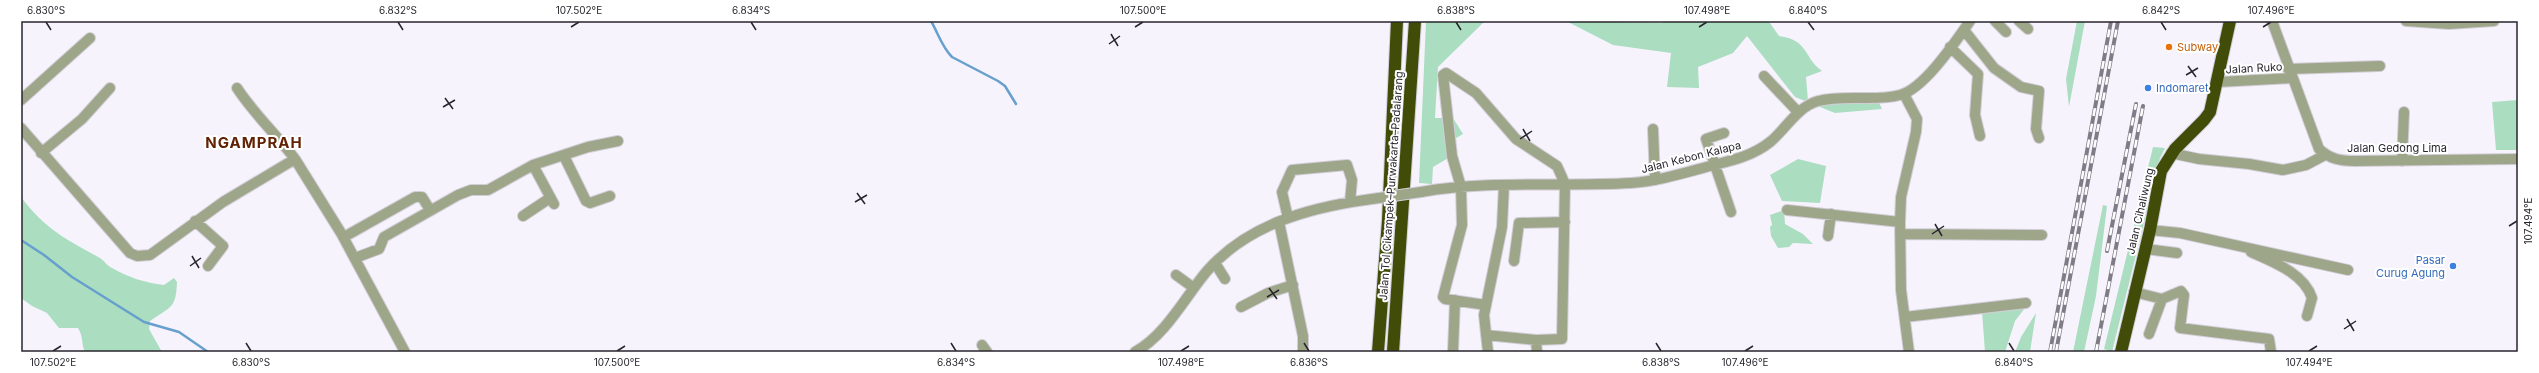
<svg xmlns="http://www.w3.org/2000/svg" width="2539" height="373" viewBox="0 0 2539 373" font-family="Inter,sans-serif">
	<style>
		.green { fill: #abddc1 }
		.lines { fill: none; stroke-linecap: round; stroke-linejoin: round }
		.stream { stroke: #67a0cc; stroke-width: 2.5 }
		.minor-casing { stroke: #d2ced8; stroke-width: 12 }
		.highway-casing { stroke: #d2ced8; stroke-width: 14 }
		.minor { stroke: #9ea68a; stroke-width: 10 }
		.highway { stroke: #404c08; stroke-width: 12 }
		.rail-casing { stroke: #807c86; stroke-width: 4 }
		.rail { stroke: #fff; stroke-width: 2.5; stroke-dasharray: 8; stroke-linecap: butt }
		.minor-bridge-casing { stroke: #d2ced8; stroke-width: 12; stroke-linecap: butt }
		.minor-bridge { stroke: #9ea68a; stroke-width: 10 }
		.ticks { fill: none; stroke: #28242d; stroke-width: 1.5 }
		.food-dot { fill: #e8710a; stroke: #fff; stroke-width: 1.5 }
		.shop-dot { fill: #3f7fe0; stroke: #fff; stroke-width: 1.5 }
		.labels { text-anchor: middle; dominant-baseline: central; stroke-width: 4; stroke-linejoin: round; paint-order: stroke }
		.food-label { font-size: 11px; fill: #c56008; stroke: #fff; text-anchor: start }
		.street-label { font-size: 11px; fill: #28242d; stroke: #fff }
		.shop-label { font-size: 11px; fill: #366cbe; stroke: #fff; text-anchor: start }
		.district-label { font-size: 15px; font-weight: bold; letter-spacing: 1px; fill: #622204; stroke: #fff }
		.neatline { fill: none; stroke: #28242d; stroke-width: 1.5 }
		.ticks-label { font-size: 10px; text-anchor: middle; fill: #28242d }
	</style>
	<rect width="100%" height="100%" fill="#f7f3fd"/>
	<path class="green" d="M1426 21H1485L1438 67 1435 118H1453L1463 134 1446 144 1450 157 1433 167 1432 184 1419 183Z
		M1566 21 1662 23 1664 21H1765L1770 23 1779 36C1809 40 1803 57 1822 71L1806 77 1808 101 1877 98 1882 109 1835 113 1795 97 1747 36 1733 53 1698 67 1699 88 1667 87 1671 53 1613 45Z
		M2077 21H2085L2069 107 2066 79Z
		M2518 100V150H2496L2492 102Z
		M2153 147 2165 148 2160 158 2112 352 2104 349Z
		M1798 159 1826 166 1820 203 1782 201 1770 175Z
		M21 197C46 230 66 239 100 258 105 261 107 266 112 268 128 277 145 283 164 285L174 278 177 282C176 309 171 306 150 321L149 329 162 352H85C81 345 84 338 78 328H59L47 313 32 306 21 298Z
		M2103 205 2107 206 2096 296 2084 352H2073Z
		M1784 210 1785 224 1803 234 1813 244 1793 243 1789 247 1778 248 1771 236 1770 227 1772 225 1770 215Z
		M2028 304 2015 321 2005 352H1985L1982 312Z
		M2036 313 2030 352H2015L2021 337Z"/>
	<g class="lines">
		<path class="stream" d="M931 21C938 33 942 47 952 57L998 81 1005 86 1016 104
			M21 240 44 255 72 277 144 322 179 332 208 352"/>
		<defs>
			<path id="minor" d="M1995 21 2006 32
				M2019 21 2028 29
				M2272 21 2319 149C2330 159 2340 161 2355 161L2518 159
				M2406 21 2449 24 2494 21
				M1964 30 1994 68 2021 87 2039 91 2036 129 2039 138
				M1950 47 1978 74 1975 115 1980 136
				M2288 69 2380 66
				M1764 76 1798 112
				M2218 82 2291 78
				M237 88C254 114 276 134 295 159
				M1904 94 1917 119 1916 132 1901 197 1900 222 1901 290 1909 352
				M21 100 90 38
				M21 128 130 253 137 256 150 255 223 202 295 159 341 233 405 352
				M1653 129 1655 180
				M1724 133 1706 139 1731 212
				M41 153 82 119 110 88
				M2171 153 2199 159 2249 164 2283 170 2306 165 2325 155
				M564 156 586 201 590 203 610 196
				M2402 161 2404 112
				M533 165 554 204
				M1421 192C1490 180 1561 187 1631 183 1659 181 1687 172 1714 165 1734 160 1754 155 1770 142 1786 129 1797 107 1818 101 1845 94 1874 102 1900 95 1924 89 1956 41 1970 21
				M1787 210 1900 222
				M523 216 550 198
				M1288 218 1282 192 1292 170 1347 165 1352 180 1350 202
				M195 221 223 246 208 266
				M1279 222 1303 336V352
				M2150 230 2180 233 2348 270
				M1902 234 2042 235
				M1828 236 1831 214
				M344 237 415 197H422L430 210
				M2146 249 2177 253
				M2251 252C2273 262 2304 273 2312 298L2307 316
				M355 258 379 249 384 237 458 195 471 190H488L533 165 588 147 618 141
				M1514 261 1519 223 1565 222
				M1215 263 1225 279
				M1176 275 1194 288
				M2134 292 2162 299 2181 291 2184 295 2180 328 2269 339 2271 352
				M1486 305 1445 299 1443 297 1462 225 1461 187 1452 156 1443 75 1446 73 1476 93 1516 139 1557 166 1565 184 1562 339 1536 340 1486 335
				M1241 307 1268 293 1293 285
				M1905 317 2026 303
				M2149 334 2162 299
				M1536 340 1537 352
				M982 345 987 352
				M1135 352C1166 335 1185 297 1207 271 1247 225 1308 208 1365 200
				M1453 352 1455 300
				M1488 352 1484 315 1502 227 1504 185"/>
			<path id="highway" d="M1378 352 1388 220 1397 21
				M1393 352 1415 21
				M2121 352 2150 230 2161 171 2175 149 2204 120 2210 112 2230 21"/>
		</defs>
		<use href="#minor" class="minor-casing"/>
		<use href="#highway" class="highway-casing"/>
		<use href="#minor" class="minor"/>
		<use href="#highway" class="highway"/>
		<defs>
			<path id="rail" d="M2107 251 2136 104
				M2050 352 2111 21
				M2056 352 2118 21
				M2096 352 2143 106"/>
		</defs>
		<use href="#rail" class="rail-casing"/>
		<use href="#rail" class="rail"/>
		<defs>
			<path id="minor-bridge" d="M1365 200 1421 192"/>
		</defs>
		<use href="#minor-bridge" class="minor-bridge-casing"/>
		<use href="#minor-bridge" class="minor-bridge"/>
	</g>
	<path class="ticks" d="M46 22 51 30M398 22 403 30M751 22 756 30M1456 22 1461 30M1808 22 1814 30M2161 22 2166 30M571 27 579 22M1135 27 1143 22M1699 27 1707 22M2263 27 2271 22M1111 34 1118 46M1109 44 1120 36M2188 66 2196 77M2186 75 2198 68M445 98 453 109M443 107 455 100M1523 129 1530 141M1520 139 1532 131M857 193 865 204M855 202 867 195M1935 224 1942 236M2509 226 2517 221M1932 234 1944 226M192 256 199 268M190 266 201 258M1269 288 1277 299M1267 297 1279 290M2347 319 2354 331M2344 329 2356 321M246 343 251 351M951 343 956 351M1304 343 1309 351M1656 343 1661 351M2009 343 2014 351M53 351 61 346M617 351 625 346M1181 351 1189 346M1745 351 1753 346M2309 351 2317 346"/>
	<circle class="food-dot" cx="2169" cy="47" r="4"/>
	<g class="shop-dot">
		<circle cx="2148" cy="88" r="4"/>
		<circle cx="2453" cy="266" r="4"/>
	</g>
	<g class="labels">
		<g class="food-label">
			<text x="2177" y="47">Subway</text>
		</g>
		<g class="street-label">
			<text transform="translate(2254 68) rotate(-3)">Jalan Ruko</text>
			<text x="2397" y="148">Jalan Gedong Lima</text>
			<text transform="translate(1691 157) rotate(-14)">Jalan Kebon Kalapa</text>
			<text transform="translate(1391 186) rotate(-86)">Jalan Tol Cikampek–Purwakarta–Padalarang</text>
			<text transform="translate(2140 211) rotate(-77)">Jalan Cihaliwung</text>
		</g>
		<g class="shop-label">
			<text x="2156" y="88">Indomaret</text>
			<text x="2445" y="260" text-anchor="end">Pasar<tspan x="2445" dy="13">Curug Agung</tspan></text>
		</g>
		<g class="district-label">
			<text x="254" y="142">NGAMPRAH</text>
		</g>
	</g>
	<rect width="2539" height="373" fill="none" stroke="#ffffff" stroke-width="44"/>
	<rect x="22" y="22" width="2495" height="329" class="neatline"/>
	<g class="ticks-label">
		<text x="46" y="14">6.830°S</text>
		<text x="398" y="14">6.832°S</text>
		<text x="579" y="14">107.502°E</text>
		<text x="751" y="14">6.834°S</text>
		<text x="1143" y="14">107.500°E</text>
		<text x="1456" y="14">6.838°S</text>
		<text x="1707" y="14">107.498°E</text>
		<text x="1808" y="14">6.840°S</text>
		<text x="2161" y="14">6.842°S</text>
		<text x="2271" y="14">107.496°E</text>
		<text transform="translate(2528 221) rotate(-90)" y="4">107.494°E</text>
		<text x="53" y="366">107.502°E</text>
		<text x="251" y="366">6.830°S</text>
		<text x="617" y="366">107.500°E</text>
		<text x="956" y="366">6.834°S</text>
		<text x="1181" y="366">107.498°E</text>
		<text x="1309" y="366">6.836°S</text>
		<text x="1661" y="366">6.838°S</text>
		<text x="1745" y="366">107.496°E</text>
		<text x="2014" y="366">6.840°S</text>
		<text x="2309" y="366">107.494°E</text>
	</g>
</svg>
